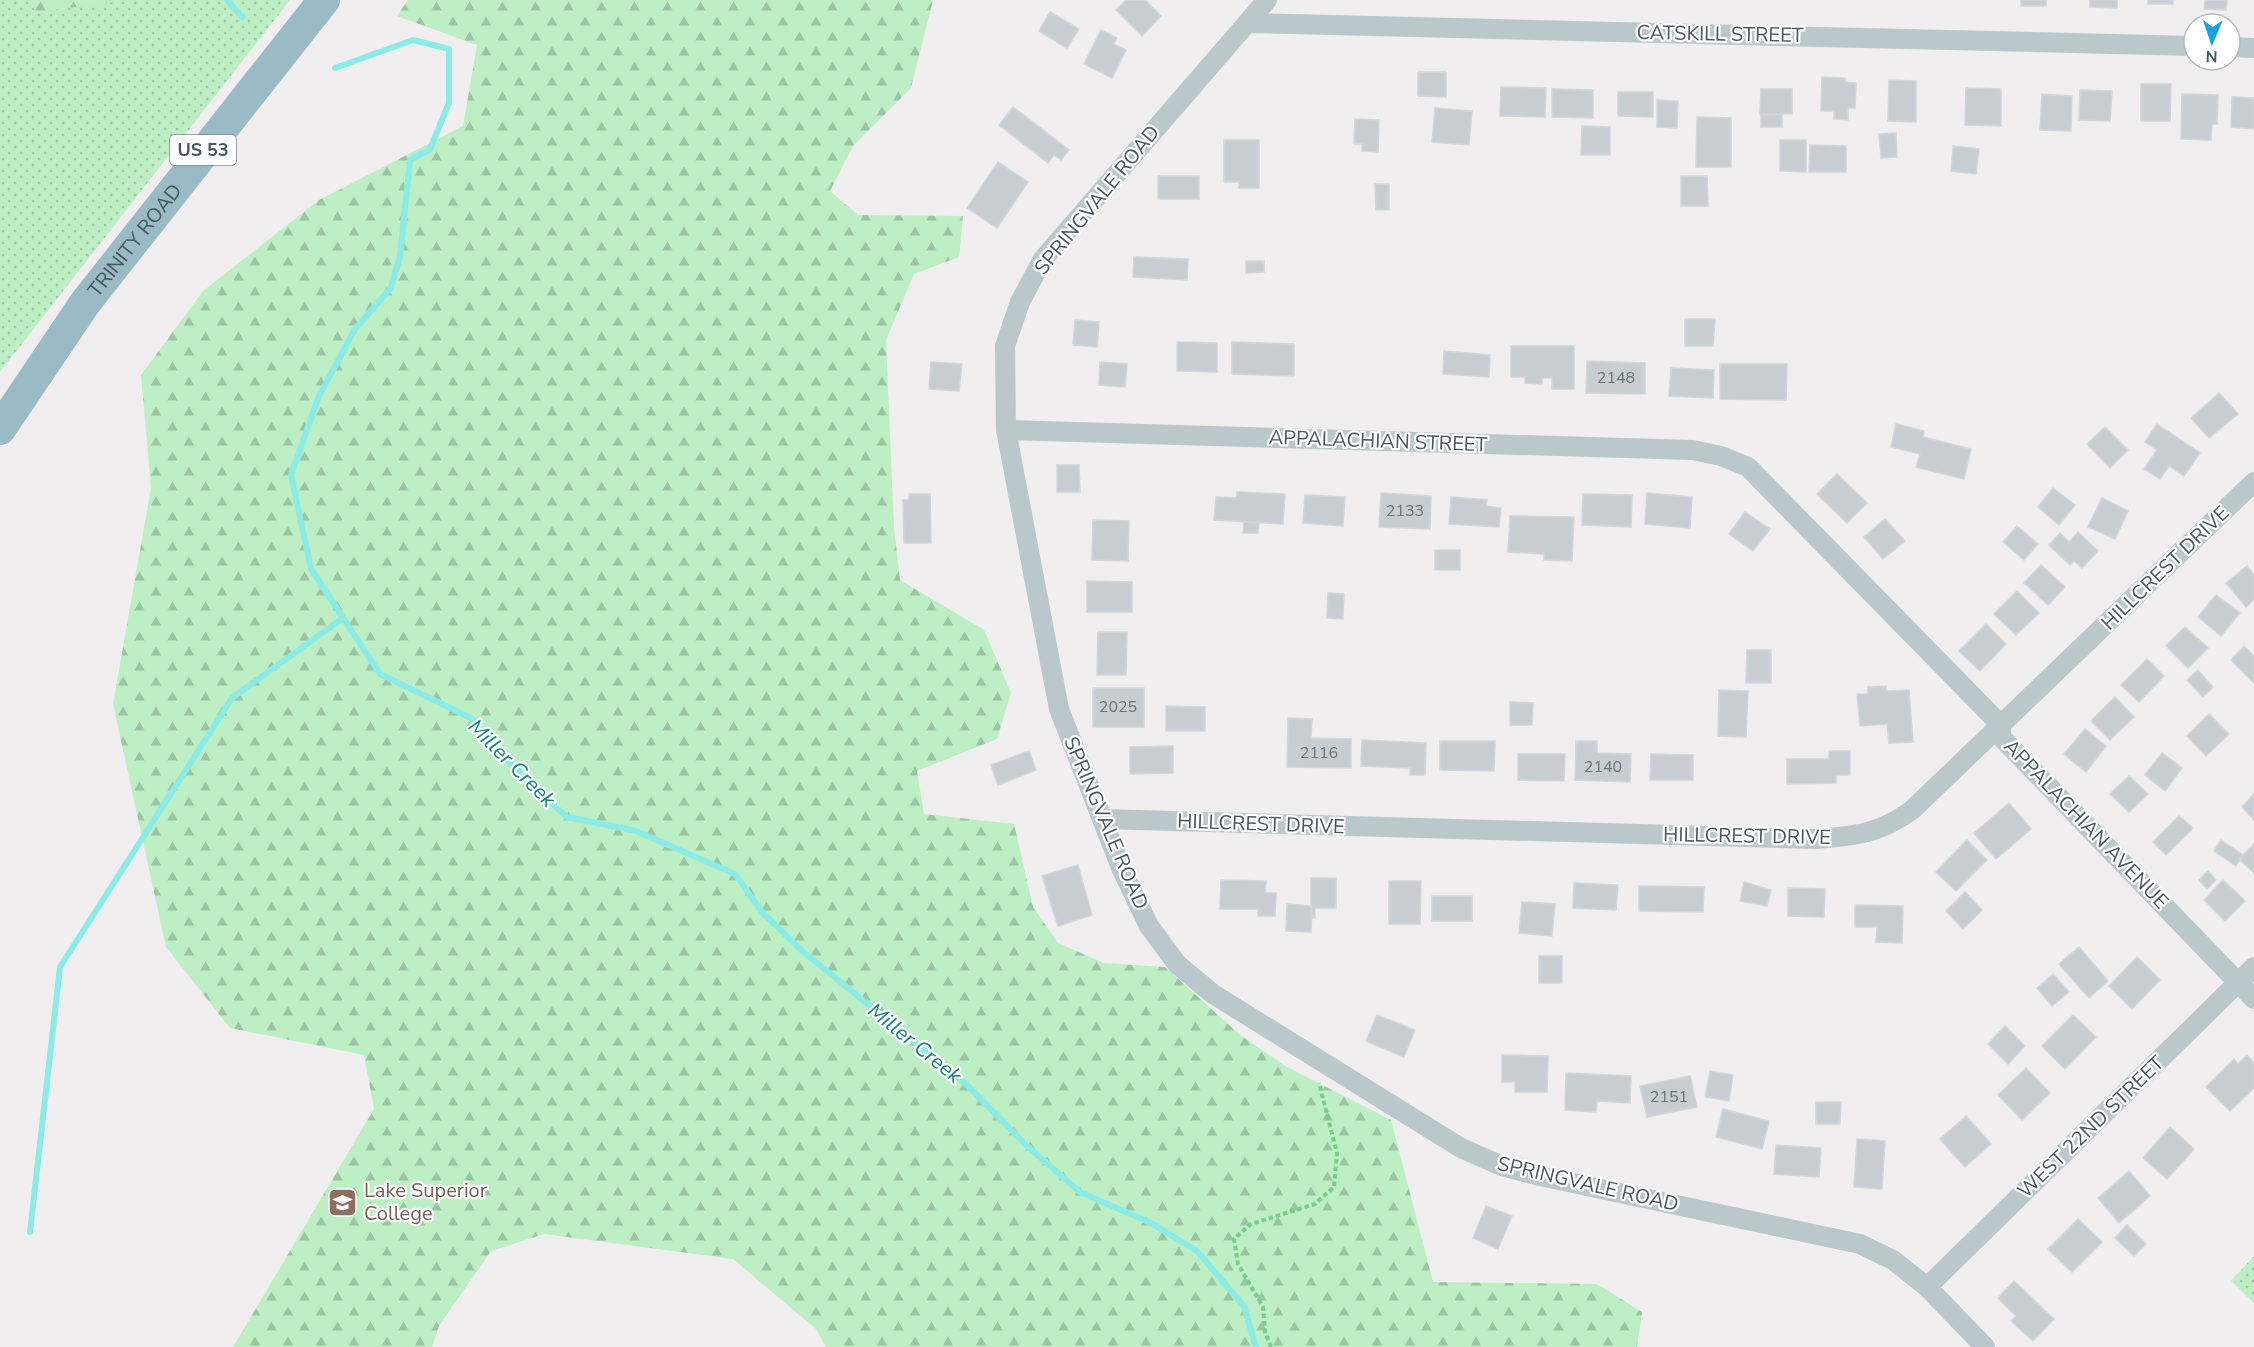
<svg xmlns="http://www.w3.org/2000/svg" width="2254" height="1347" viewBox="0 0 2254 1347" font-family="'Nunito Sans',sans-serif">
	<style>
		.grass { fill: url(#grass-dots) }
		.forest { fill: url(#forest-firs) }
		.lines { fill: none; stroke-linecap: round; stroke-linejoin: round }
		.stream { stroke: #8bebe7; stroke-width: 6 }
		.building { fill: #c8cdd1; stroke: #d2d6da; stroke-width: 1.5 }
		.path { stroke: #76cc8c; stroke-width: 4; stroke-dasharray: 4.5 3; stroke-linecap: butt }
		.minor { stroke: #bac7cb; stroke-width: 20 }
		.trunk { stroke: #9abac5; stroke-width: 32 }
		.labels { text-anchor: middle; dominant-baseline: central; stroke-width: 4.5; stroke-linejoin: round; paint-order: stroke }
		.number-label { font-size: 16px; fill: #677479 }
		.shield { fill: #fff; stroke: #7e898d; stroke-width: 1.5 }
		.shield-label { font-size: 18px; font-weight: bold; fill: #47575c }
		.street-label { font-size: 20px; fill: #47575c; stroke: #fff }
		.education-label { font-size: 20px; fill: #785e54; stroke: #fff; text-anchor: start }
		.water-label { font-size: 21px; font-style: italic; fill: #0f827d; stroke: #fff }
	</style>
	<defs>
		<pattern id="grass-dots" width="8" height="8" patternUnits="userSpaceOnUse" patternTransform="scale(1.5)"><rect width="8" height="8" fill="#bdeec4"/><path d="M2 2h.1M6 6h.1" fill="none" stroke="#9bc4a2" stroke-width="1.8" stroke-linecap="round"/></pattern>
		<pattern id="forest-firs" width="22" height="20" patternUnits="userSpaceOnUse" patternTransform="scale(1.5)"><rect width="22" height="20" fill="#bdeec4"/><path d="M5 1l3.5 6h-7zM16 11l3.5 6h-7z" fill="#9bc4a2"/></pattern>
	</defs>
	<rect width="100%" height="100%" fill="#f1eeef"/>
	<path class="grass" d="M0 0H290L0 372Z
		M2254 1256V1303L2231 1281Z"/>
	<path class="forest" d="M30 0H132L36 12Z
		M408 0H933L911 88 853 146 830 191 858 215 963 216 959 257 914 274 886 340 894 528 900 580 984 630 1011 693 997 739 917 771 924 814 1014 824 1033 907 1058 943 1104 963 1165 967 1239 1034 1285 1066 1391 1120 1433 1282 1597 1284 1642 1312 1637 1347H826L816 1329 733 1259 544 1234 491 1251 439 1326 432 1347H233L374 1109 364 1055 230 1028 166 947 113 704 151 488 141 375 203 291 319 200 463 126 477 45 397 16Z"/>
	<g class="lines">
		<path class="stream" d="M227 0 242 17
			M335 68 413 40 449 49V103L430 149 410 160 400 257 390 289 355 329 319 396 291 475 311 569 380 674 471 718 527 782 567 817 636 831 735 874 763 913 801 950 965 1083 1026 1145 1080 1192 1151 1223 1197 1251 1244 1306 1256 1347
			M30 1232 60 967 232 698 343 618"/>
	</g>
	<path class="building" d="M1126 0H1145L1161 16 1142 36 1116 10Z
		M2021 0H2046V6H2021Z
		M2090 0H2117V8L2090 7Z
		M2148 0H2173V4H2148Z
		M2205 0H2227L2226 10 2204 9Z
		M1050 12 1079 29 1067 48 1039 31Z
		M1101 30 1117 38 1114 44 1126 50 1112 78 1084 64Z
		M1418 72H1446V97L1418 96Z
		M1822 77 1845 78V82L1856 83 1855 108H1848V120L1834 119V111H1821Z
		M1889 80 1916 81V122L1888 121Z
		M2141 84H2171L2170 121H2141Z
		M1501 87 1546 88 1545 117 1500 116Z
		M1966 88 2001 89V126L1965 125Z
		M1552 89 1593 90V118L1552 117Z
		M1761 89H1792V114H1760Z
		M2080 90 2112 91 2110 121 2079 120Z
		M1618 92H1653V117L1618 116Z
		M2042 94 2072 96 2071 131 2040 130Z
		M2182 94 2218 95 2217 124H2212L2211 140 2181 139Z
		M2232 97 2254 98V129L2231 127Z
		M1657 100 1678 101 1677 128 1657 127Z
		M1013 107 1069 150 1061 160 1054 155 1048 163 999 125Z
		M1435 108 1472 111 1469 145 1432 142Z
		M1761 115H1782V127H1761Z
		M1697 117 1731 118V167H1696Z
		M1355 119 1379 120 1378 152 1362 151V144H1354Z
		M1582 126 1610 127V155H1581Z
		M1896 133 1897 157 1881 158 1879 134Z
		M1224 140H1259V188H1239V182H1224Z
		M1780 140H1806V172L1780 171Z
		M1810 145 1846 146V172H1809Z
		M1953 146 1979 149 1976 174 1951 171Z
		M998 162 1028 182 997 228 967 208Z
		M1158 176H1199V199H1158Z
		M1681 176H1707L1708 206H1681Z
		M1375 184H1389V210H1376Z
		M1134 257 1188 259 1187 280 1133 277Z
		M1246 261H1264V272L1246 273Z
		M1685 319H1715L1713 346H1685Z
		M1075 320 1099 322 1097 347 1073 345Z
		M1177 342 1217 343V372L1177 371Z
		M1232 342 1294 344V376L1232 374Z
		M1511 346H1574V389H1552V378H1542V384L1525 383V377H1511Z
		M1444 351 1490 355 1489 377 1443 374Z
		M1587 361 1645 363V394L1586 393Z
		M931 362 962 364 959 391 929 389Z
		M1100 362 1127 364 1125 387 1099 385Z
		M1720 364H1787L1786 400 1720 399Z
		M1671 368 1714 370 1713 398 1669 396Z
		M2219 393 2238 414 2209 438 2191 418Z
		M1896 424 1924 431 1923 437 1971 449 1964 479 1916 467 1920 454 1891 447Z
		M2157 424 2200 453 2184 476 2169 466 2160 479 2144 469 2157 450 2145 442Z
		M2105 427 2128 450 2110 468 2087 444Z
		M1057 465H1079L1080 492H1057Z
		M1837 474 1867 503 1847 523 1817 494Z
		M2053 488 2075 505 2059 525 2038 507Z
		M1237 492 1285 494 1283 524 1214 520 1216 497 1236 498Z
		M1381 493 1431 496 1430 529 1379 527Z
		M1647 493 1692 497 1690 528 1645 524Z
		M909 494H930L931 543H904L903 500H909Z
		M1583 494 1632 495 1631 527 1582 525Z
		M1305 495 1345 497 1343 526 1303 523Z
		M1451 497 1487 500 1486 506 1501 508 1499 527 1449 524Z
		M2102 498 2128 511 2115 539 2088 527Z
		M1745 512 1770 529 1753 551 1729 534Z
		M1510 516 1574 517 1572 561 1544 560V554L1508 552Z
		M1885 519 1905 541 1883 559 1864 537Z
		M1093 520 1129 521 1128 561 1092 560Z
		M1244 522 1259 523 1258 533H1243Z
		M2017 526 2038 544 2024 560 2003 542Z
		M2078 532 2098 551 2082 568 2074 561 2070 565 2049 545 2060 533 2069 542Z
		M1435 550H1460V570H1435Z
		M2041 565 2065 587 2048 605 2024 583Z
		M2247 566 2254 575V600L2246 607 2226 583Z
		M1087 581 1132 582V612H1087Z
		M2017 591 2039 613 2016 635 1994 614Z
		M1328 593 1344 594 1343 619 1327 618Z
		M2216 595 2240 613 2221 636 2198 617Z
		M1986 624 2006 644 1980 671 1959 651Z
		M2185 627 2208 648 2188 668 2166 646Z
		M1098 632H1127L1126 675H1097Z
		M2244 646 2254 656V683L2231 660Z
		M1747 650H1771V683H1746Z
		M2147 659 2164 676 2139 702 2121 685Z
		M2198 670 2213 687 2203 697 2187 680Z
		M1886 686V691L1909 690 1913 742 1889 743 1887 724 1860 726 1857 694H1868V687Z
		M1093 688H1144V727H1093Z
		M1719 690 1748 691 1746 737 1718 736Z
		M2115 697 2134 717 2110 740 2091 721Z
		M1510 702 1533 703 1532 725H1510Z
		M1166 706 1205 707V731H1166Z
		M2209 714 2229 734 2206 756 2187 736Z
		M1288 718 1312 719 1311 738 1351 739V768L1287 767Z
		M2085 729 2106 746 2086 772 2064 754Z
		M1362 740 1426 743 1425 775H1410V768L1361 766Z
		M1440 741H1495L1494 771 1440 770Z
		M1576 741H1597V753L1631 754 1630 782 1575 780Z
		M1173 746V773L1130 774V747Z
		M1029 751 1036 770 998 785 991 765Z
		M1829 751H1850V775H1836V783L1787 784V759H1829Z
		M2162 753 2182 768 2165 791 2145 775Z
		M1518 754H1565L1564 781 1518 780Z
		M1651 754 1693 755V780H1650Z
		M2129 776 2148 794 2129 812 2110 794Z
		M2254 794V820L2242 807Z
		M2009 803 2031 829 1996 859 1974 833Z
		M2179 816 2193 828 2166 855 2153 842Z
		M1967 840 1987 860 1956 891 1936 872Z
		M2221 840 2243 855 2236 866 2214 851Z
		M2254 844V873L2239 859Z
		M1078 865 1092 915 1058 926 1042 876Z
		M2208 871 2216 880 2207 889 2199 880Z
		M1311 878H1336V908H1315V918H1311Z
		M1221 880 1266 881 1265 893H1276L1275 916H1258V909H1220Z
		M2223 880 2245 901 2225 921 2204 900Z
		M1389 881H1421L1420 924H1389Z
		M1744 882 1771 890 1767 906 1740 901Z
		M1574 883 1618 885 1616 910 1573 908Z
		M1639 886 1704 887 1703 912 1639 911Z
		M1788 888 1825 889 1824 917 1788 916Z
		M1965 892 1982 910 1963 929 1946 911Z
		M1432 896H1472V921H1432Z
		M1522 902 1555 904 1552 936 1519 933Z
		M1287 904 1312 906 1311 932 1286 931Z
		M1855 905 1903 906 1902 943 1876 942 1877 927H1855Z
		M2079 947 2108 981 2089 998 2059 964Z
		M1539 956H1562V983H1539Z
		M2137 957 2160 980 2132 1009 2109 986Z
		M2053 974 2069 992 2052 1006 2037 988Z
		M1377 1015 1415 1030 1404 1057 1366 1041Z
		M2073 1015 2096 1037 2065 1069 2042 1046Z
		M2005 1026 2025 1046 2008 1064 1988 1044Z
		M1502 1055 1548 1056 1547 1092H1515V1082H1502Z
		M2247 1055 2254 1063V1088L2230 1111 2206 1087 2234 1059 2238 1064Z
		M2026 1068 2050 1093 2022 1120 1998 1095Z
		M1710 1071 1733 1075 1729 1101 1705 1097Z
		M1566 1073 1631 1076 1630 1103 1597 1101 1596 1112 1565 1110Z
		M1690 1076 1697 1107 1647 1117 1640 1086Z
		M1816 1102H1841L1840 1124H1816Z
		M1723 1109 1769 1121 1762 1149 1716 1137Z
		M1966 1116 1991 1144 1965 1167 1940 1139Z
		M2170 1127 2194 1149 2167 1179 2143 1158Z
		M1857 1139 1885 1141 1882 1189 1854 1187Z
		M1776 1145 1821 1148 1819 1177 1774 1174Z
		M2129 1171 2150 1196 2119 1223 2098 1198Z
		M1486 1206 1512 1216 1498 1249 1473 1238Z
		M2078 1219 2102 1242 2072 1272 2048 1249Z
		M2127 1225 2146 1244 2134 1256 2115 1238Z
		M2014 1281 2054 1319 2033 1341 2011 1321 2016 1316 1998 1298Z"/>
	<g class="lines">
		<path class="path" d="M1271 1347 1265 1332 1263 1307 1238 1264 1234 1239 1251 1224 1315 1204 1334 1187 1337 1153 1319 1083"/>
		<path class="minor" d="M1267 0 1043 259 1020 302 1005 346 1006 430 1059 709 1122 870 1149 926 1177 964 1213 994 1461 1148 1502 1166 1540 1176 1860 1244 1893 1260 1927 1287 1985 1347
			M1247 23 2194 46
			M2230 47 2254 48
			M1006 430 1693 450 1721 456 1748 467 2001 725V737L2254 999
			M1102 819 1815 839C1855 836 1879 834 1912 810L2254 482
			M1927 1287 2254 967"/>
		<path class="trunk" id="s1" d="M0 429 85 303 324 0"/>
	</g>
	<defs>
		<symbol id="university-square" viewBox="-11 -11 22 22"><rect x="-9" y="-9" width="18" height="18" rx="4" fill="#8d6e63" stroke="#fff"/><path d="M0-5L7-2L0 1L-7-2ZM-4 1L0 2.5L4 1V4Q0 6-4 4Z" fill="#fff"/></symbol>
	</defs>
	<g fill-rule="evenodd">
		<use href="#university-square" x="326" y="1186" width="33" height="33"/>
	</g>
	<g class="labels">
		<g class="number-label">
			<text x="1616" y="378">2148</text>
			<text x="1405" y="511">2133</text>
			<text x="1118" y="707">2025</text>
			<text x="1319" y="753">2116</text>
			<text x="1603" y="767">2140</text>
			<text x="1669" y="1097">2151</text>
		</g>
		<rect class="shield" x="170" y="135" width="66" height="30" rx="4.5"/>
		<g class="shield-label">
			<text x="203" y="150">US 53</text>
		</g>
		<g class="street-label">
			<text transform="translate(1720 34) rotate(1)">CATSKILL STREET</text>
			<text transform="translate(1097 200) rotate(-51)">SPRINGVALE ROAD</text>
			<text stroke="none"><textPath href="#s1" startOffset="232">TRINITY ROAD</textPath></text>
			<text transform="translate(1378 441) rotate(2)">APPALACHIAN STREET</text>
			<text transform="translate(2165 568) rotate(-44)">HILLCREST DRIVE</text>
			<text transform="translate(1106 823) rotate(67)">SPRINGVALE ROAD</text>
			<text transform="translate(1261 824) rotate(2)">HILLCREST DRIVE</text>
			<text transform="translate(2086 824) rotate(46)">APPALACHIAN AVENUE</text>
			<text transform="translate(1747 836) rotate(1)">HILLCREST DRIVE</text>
			<text transform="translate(2091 1127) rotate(-44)">WEST 22ND STREET</text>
			<text transform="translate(1588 1184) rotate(13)">SPRINGVALE ROAD</text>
		</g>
		<g class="education-label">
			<text x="364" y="1190">Lake Superior<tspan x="364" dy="23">College</tspan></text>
		</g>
		<g class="water-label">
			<text transform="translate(512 763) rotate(45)">Miller Creek</text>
			<text transform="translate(915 1043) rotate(39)">Miller Creek</text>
		</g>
	</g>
	<g transform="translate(2212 42) rotate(182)"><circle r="28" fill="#ffffff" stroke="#b5bcbe" stroke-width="1.5"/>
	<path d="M0-4.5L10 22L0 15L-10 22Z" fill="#1ba1de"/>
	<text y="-9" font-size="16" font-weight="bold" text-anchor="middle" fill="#47575c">N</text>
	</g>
</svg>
